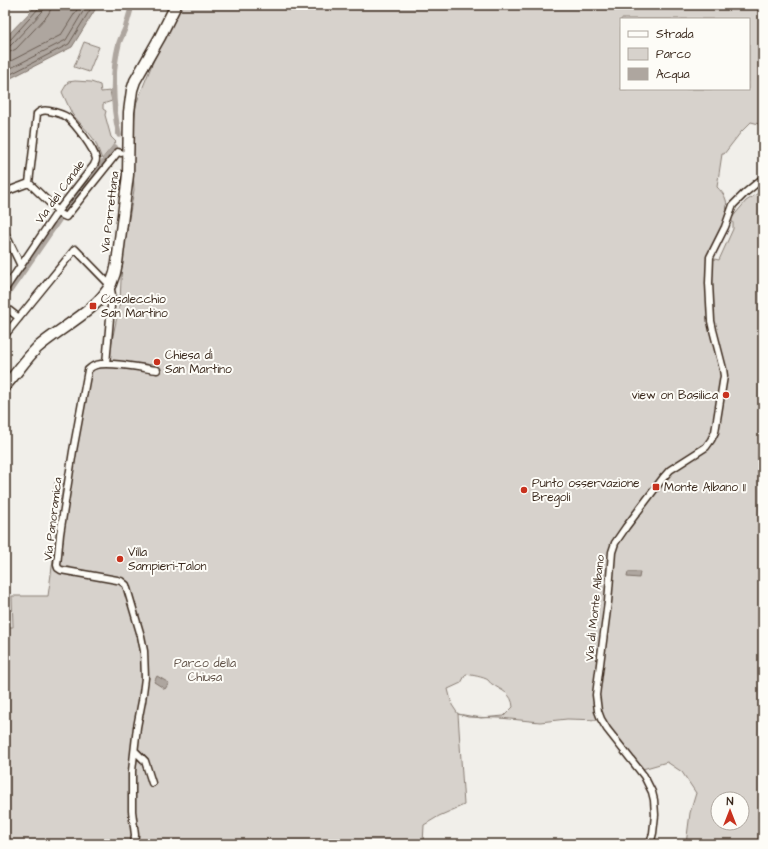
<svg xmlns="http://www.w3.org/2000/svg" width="768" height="849" viewBox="0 0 768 849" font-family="'Architects Daughter',sans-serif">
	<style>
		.green { fill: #d7d2cc; stroke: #897e75; fill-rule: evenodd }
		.water { fill: #aea69f; stroke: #80746b }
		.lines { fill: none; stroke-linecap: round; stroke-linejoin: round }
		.shore { stroke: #695c52; stroke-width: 1 }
		.canal { stroke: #aea69f; stroke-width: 5.5 }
		.street-casing { stroke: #3b2a1e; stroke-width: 9 }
		.primary-casing { stroke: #3b2a1e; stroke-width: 13 }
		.street { stroke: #fdfcf7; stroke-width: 6 }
		.primary { stroke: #fdfcf7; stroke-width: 10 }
		.poi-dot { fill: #c8321e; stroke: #fdfcf7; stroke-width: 1.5 }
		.labels { text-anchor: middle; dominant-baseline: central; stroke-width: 4; stroke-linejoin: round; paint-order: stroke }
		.street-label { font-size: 12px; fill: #3b2a1e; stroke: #fdfcf7 }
		.poi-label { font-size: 12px; fill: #3b2a1e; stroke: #fdfcf7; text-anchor: start }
		.park-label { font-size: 12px; fill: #62544a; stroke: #fdfcf7 }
	</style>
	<rect width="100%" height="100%" fill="#f1efea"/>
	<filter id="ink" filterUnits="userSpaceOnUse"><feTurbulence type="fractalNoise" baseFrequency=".025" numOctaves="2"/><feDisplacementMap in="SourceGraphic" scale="8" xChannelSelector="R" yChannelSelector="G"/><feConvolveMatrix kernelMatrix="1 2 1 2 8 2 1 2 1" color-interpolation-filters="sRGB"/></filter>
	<g filter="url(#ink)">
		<path class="green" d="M181 5H763V125L751 122 741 132 724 154H722L717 187C720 190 725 195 726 200 730 213 715 245 710 258L719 260 733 229V223L731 219 746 201 763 190V844H686L690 813 696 793 682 772 667 762 639 770 601 720 567 719 540 722 500 718 468 717 458 714 464 805 439 816 424 825 423 844H5V627H13L12 596H48L58 523 63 500 53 499 55 482 66 484 90 370 104 367 107 365 120 302 122 258 134 190 132 144 136 104 155 57ZM621 19H749V89H621ZM466 674C471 675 484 677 488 680 489 681 490 683 492 684 502 691 512 693 513 707L504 716 481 718 458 714 452 705 448 689 461 683ZM718 799H742V823H718Z
			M84 42 99 47 89 72 74 67Z
			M75 81 91 82 100 85 101 92 110 91 112 101 103 104V109L106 111 105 115 111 137 116 142 102 159 95 141 89 133 72 114 62 92 68 82Z"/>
		<path class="water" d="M37 5H98L72 47 5 81V38Z
			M628 572H640L639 578 627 577Z
			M157 676 169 683 165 689 154 682Z"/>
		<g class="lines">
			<path class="shore" d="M5 41 10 40 38 9 40 5
				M5 46H10L13 43 42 12 44 9 45 5
				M5 52H10L16 49 47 16 50 11 51 5
				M5 64 61 35 80 5
				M5 71 66 40 87 5
				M5 77 69 44 93 5"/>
			<path class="canal" d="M119 135C112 104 111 75 119 43 121 37 124 32 126 26 128 19 130 12 132 5
				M66 211 115 147
				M5 298 59 220"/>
			<defs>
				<path id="street" d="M29 183 58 211
					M5 192 29 183
					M57 213 66 217 118 152 121 153
					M5 233 21 266
					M5 289 58 211 94 165C95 162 96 162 96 159 94 148 75 124 67 117 62 114 47 109 42 111 40 111 38 113 37 114L29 183
					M5 307 19 318
					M5 335 75 249 110 285 112 295 106 364
					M135 751 145 761 152 783
					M134 844 135 835 132 811V771L137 727 142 701 145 678 144 651 141 636 126 585 121 581 117 580 61 570 58 568 57 565 60 534 73 451 88 370C91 367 92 366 96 365 110 361 142 368 157 370
					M650 844 653 833 655 815 654 800 652 792 644 776 607 729 601 719 598 711 596 695 608 602 612 552 615 543 626 527 663 478 670 470 706 447 711 440 715 432 724 376 723 369 713 330 711 321 709 283 710 257 725 227 733 205 745 193 763 178"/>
				<path id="primary" d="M5 386C16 374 25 360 37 348 59 328 97 311 111 284 114 277 116 270 117 263L128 175 129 112 132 90 135 81 160 37 176 5"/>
			</defs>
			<use href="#street" class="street-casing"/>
			<use href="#primary" class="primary-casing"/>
			<use href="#street" class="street"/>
			<use href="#primary" class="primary"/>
		</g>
	</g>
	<g class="poi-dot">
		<rect x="89" y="302" width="8" height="8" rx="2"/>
		<circle cx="157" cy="362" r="4"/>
		<circle cx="726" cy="395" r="4"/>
		<rect x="652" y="483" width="8" height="8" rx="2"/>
		<circle cx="524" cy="490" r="4"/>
		<circle cx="120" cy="559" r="4"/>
	</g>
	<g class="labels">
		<g class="street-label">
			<text transform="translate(60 192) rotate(-54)">Via del Canale</text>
			<text transform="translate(110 212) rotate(-83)">Via Porrettana</text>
			<text transform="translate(53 519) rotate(-83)">Via Panoramica</text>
			<text transform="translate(595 608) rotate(-84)">Via di Monte Albano</text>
		</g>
		<g class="poi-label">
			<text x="101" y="299">Casalecchio<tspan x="101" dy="14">San Martino</tspan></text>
			<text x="165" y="355">Chiesa di<tspan x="165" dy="14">San Martino</tspan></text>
			<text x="718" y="395" text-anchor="end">view on Basilica</text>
			<text x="532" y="483">Punto osservazione<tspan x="532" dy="14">Bregoli</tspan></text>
			<text x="664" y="487">Monte Albano 11</text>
			<text x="128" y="552">Villa<tspan x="128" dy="14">Sampieri-Talon</tspan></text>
		</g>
		<g class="park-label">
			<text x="205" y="663">Parco della<tspan x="205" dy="14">Chiusa</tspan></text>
		</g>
	</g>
	<rect width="768" height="849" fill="none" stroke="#fdfcf7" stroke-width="20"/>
	<rect x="10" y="10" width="748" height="829" fill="none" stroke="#3b2a1e" stroke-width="1.5" filter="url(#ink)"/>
	<rect x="620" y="18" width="130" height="72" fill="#fdfcf7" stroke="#afa8a0"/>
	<rect x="628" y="31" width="20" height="6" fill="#fdfcf7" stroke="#afa8a0"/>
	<text x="656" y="38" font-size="12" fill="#3b2a1e">Strada</text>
	<rect x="628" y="48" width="20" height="12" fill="#d7d2cc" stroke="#afa8a0"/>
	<text x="656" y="58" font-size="12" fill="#3b2a1e">Parco</text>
	<rect x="628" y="68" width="20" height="12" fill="#aea69f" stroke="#afa8a0"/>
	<text x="656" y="78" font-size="12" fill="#3b2a1e">Acqua</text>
	<g transform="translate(730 811)"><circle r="19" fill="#fdfcf7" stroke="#afa8a0"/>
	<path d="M0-3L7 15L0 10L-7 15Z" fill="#c8321e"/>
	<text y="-6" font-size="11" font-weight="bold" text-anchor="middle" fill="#3b2a1e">N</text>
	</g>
</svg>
